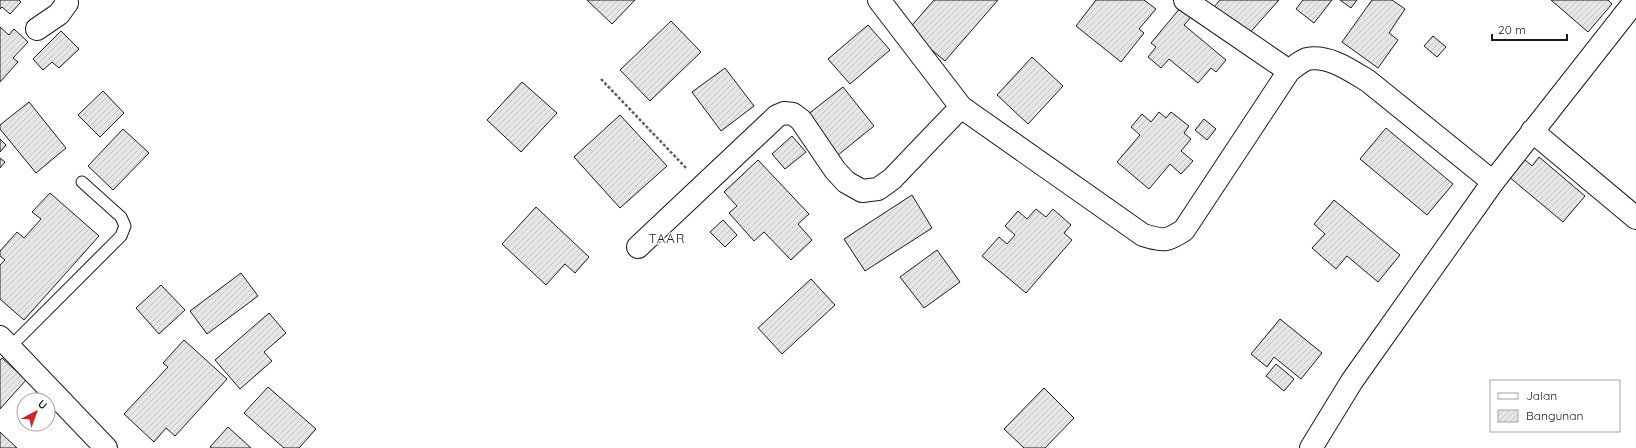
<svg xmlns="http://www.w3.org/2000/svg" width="1636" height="448" viewBox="0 0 1636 448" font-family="Quicksand,sans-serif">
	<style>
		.building { fill: url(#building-hatch); stroke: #1a1a1a }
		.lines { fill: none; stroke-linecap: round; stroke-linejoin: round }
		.lane-casing { stroke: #1a1a1a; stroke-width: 13 }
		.street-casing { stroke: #1a1a1a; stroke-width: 24 }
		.path { stroke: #5f5f5f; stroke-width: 2.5; stroke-dasharray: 3 2; stroke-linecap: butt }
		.lane { stroke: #fff; stroke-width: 11 }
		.street { stroke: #fff; stroke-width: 22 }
		.labels { text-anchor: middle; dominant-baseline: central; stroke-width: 3; stroke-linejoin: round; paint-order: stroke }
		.quarter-label { font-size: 13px; letter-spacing: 1px; fill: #1a1a1a; stroke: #fff }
	</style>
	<defs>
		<pattern id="building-hatch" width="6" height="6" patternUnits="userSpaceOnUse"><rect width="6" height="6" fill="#e6e6e6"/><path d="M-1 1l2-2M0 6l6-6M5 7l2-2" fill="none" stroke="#c5c5c5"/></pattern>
	</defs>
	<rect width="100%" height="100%" fill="#fff"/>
	<path class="building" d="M0 0H19L21 2 10 14 2 7 0 9Z
		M587 0H635L612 24Z
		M934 0H998L945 61 908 30Z
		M1096 0H1144L1156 9 1139 29 1144 33 1121 62 1076 26Z
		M1220 0H1279L1246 37 1213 8Z
		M1303 0H1332L1314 23 1296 9Z
		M1340 0H1357L1351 8Z
		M1372 0H1392L1405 9 1389 33 1398 40 1378 68 1342 42Z
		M1551 0H1608L1612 4 1588 32Z
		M1181 7 1192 16 1184 25 1226 60 1216 72 1211 68 1198 83 1169 59 1161 68 1148 57 1156 47 1151 43Z
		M671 21 701 52 650 101 620 70Z
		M868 25 890 50 850 84 828 59Z
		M0 27 9 35 14 29 28 42 13 58 18 62 0 82Z
		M61 31 79 49 59 68 52 62 43 70 33 59Z
		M1433 36 1446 47 1437 57 1424 46Z
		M1032 57 1063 86 1028 124 997 95Z
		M725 68 754 106 721 131 692 92Z
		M522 82 557 113 521 152 487 120Z
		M843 87 874 126 838 155 807 115Z
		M103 91 124 113 100 137 78 115Z
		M29 102 66 148 36 173 0 129V125Z
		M1159 112 1166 118 1171 112 1189 126 1184 133 1191 139 1181 151 1193 161 1181 174 1170 164 1149 189 1117 162 1140 135 1131 127 1142 114 1151 122Z
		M620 115 667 166 620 208 574 157Z
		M1204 119 1216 129 1207 140 1195 130Z
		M1386 128 1453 184 1427 215 1360 159Z
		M123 129 149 153 113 190 88 166Z
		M792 136 806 152 785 169 772 154Z
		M0 139 6 145 0 152Z
		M1539 157 1585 196 1563 222 1508 176 1523 158 1532 166Z
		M0 158 5 162 0 168Z
		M758 160 809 214 798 224 812 240 791 260 764 232 754 241 729 213 737 206 724 192Z
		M50 193 99 236 24 320 0 299V265L5 260 0 256V251L17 232 24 238 41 219 32 212Z
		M912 195 932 228 865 271 844 239Z
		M1334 200 1400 255 1378 282 1347 256 1336 269 1312 248 1325 234 1314 224Z
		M536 207 589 257 575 273 565 264 546 285 502 244Z
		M1036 209 1046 217 1053 209 1071 225 1064 233 1072 240 1026 293 982 256 999 237 1007 244 1015 235 1005 226 1018 211 1027 219Z
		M723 220 737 235 725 247 710 232Z
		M937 250 960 282 924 308 900 277Z
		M241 273 258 296 207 334 190 311Z
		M811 279 835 305 782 354 758 328Z
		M161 285 185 310 159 334 136 308Z
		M269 313 286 333 264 352 272 361 240 389 215 360Z
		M1280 319 1322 353 1301 379 1274 357 1267 367 1251 354Z
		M184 340 227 379 175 436 166 428 154 442 124 414 168 367 163 363Z
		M2 358 26 380 0 409V360Z
		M1276 364 1294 379 1284 391 1266 376Z
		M268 387 316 429 299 448H284L244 413Z
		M1044 388 1074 418 1045 448H1024L1004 429Z
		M228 427 251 448H212L210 447Z
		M0 432 17 448H0Z"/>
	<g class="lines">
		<defs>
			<path id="lane" d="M10 347 121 236 125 226 121 217 82 182"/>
			<path id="street" d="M879 0 961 107 1143 235C1164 241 1166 242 1184 230L1289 71C1294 67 1301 61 1307 59 1329 55 1350 70 1368 81L1493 182
				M1185 0 1289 71
				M37 29 59 14 67 3 66 0
				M1532 131 1636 218
				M638 247 777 116 784 113 793 114 801 120 835 170 846 182 862 191 878 189 892 179 961 107
				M0 337 106 448
				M1311 448 1352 381 1493 182 1636 0"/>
		</defs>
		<use href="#lane" class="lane-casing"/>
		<use href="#street" class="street-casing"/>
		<path class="path" d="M601 79 687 169"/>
		<use href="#lane" class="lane"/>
		<use href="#street" class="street"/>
	</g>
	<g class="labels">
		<g class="quarter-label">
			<text x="667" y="238">TAAR</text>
		</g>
	</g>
	<rect x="1490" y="380" width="130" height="52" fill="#ffffff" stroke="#a3a3a3"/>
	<rect x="1498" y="393" width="20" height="6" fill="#ffffff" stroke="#a3a3a3"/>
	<text x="1526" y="400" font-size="12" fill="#1a1a1a">Jalan</text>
	<rect x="1498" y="410" width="20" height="12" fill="url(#building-hatch)" stroke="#a3a3a3"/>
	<text x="1526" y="420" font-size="12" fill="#1a1a1a">Bangunan</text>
	<g transform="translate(36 412) rotate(41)"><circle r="19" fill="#ffffff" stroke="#a3a3a3"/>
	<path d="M0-3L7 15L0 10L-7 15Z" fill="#c62828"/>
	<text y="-6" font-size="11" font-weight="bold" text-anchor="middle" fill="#1a1a1a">U</text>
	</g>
	<path d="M1492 34v6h75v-6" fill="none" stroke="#1a1a1a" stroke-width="2"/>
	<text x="1498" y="34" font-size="12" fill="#1a1a1a" stroke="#ffffff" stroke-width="3" paint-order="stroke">20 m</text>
</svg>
